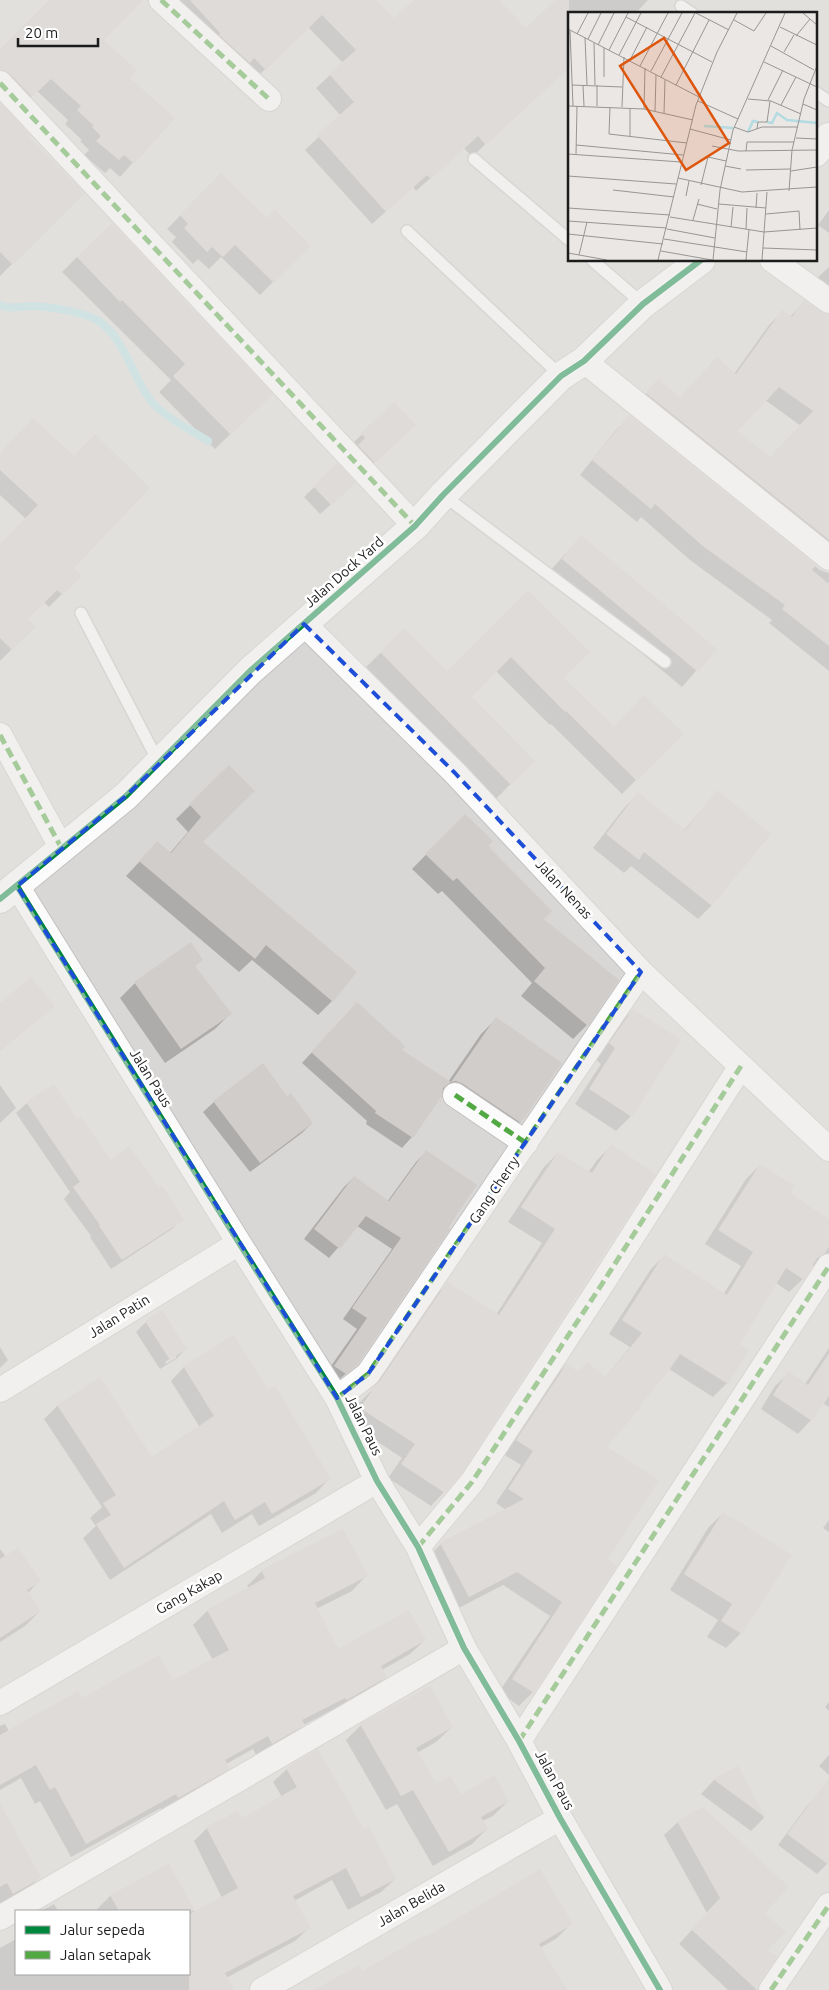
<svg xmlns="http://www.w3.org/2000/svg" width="829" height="1990" viewBox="0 0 829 1990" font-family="Ubuntu,sans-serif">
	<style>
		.residential { fill: #d9d7d6; fill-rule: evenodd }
		.shadow { fill: #0003; fill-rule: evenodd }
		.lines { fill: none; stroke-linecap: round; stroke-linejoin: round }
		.stream { stroke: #b3dbe1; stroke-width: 8 }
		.building { fill: #d1cdca; fill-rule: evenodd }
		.service-casing { stroke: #c3c2c0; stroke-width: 14 }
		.minor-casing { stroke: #c3c2c0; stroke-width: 26 }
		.tertiary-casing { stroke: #c3c2c0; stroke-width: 30 }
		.service { stroke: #fcfbfb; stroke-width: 11 }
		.minor { stroke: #fcfbfb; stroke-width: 24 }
		.tertiary { stroke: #fcfbfb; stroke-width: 28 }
		.quiet { stroke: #52a943; stroke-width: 5; stroke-dasharray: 10 5; stroke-linecap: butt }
		.cycleway-casing { stroke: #fff; stroke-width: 9 }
		.cycleway { stroke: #00873e; stroke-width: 6 }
		.marked { fill: none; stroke: #1d4ed8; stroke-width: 4; stroke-dasharray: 10 6; stroke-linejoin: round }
		.labels { text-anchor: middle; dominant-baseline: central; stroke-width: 5; stroke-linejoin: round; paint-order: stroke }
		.street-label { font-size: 14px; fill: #1c1c1c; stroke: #fff }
		.inset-river { fill: none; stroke: #b3dbe1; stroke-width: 2.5 }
		.inset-road { fill: none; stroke: #989694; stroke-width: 1 }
		.view { fill: #de560d; fill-opacity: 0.15; stroke: #de560d; stroke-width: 2.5 }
		.inset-edge { fill: none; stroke: #1c1c1c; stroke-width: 2.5 }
	</style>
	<rect width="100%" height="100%" fill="#eae7e4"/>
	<path class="residential" d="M0 0H829V1990H0ZM569 14H815V260H569ZM16 1911H189V1974H16Z"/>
	<path class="shadow" d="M69 0H141L102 40 128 78 173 118 120 177 110 168 105 173 84 155 89 150 80 141 82 140 65 124 68 120 37 91 18 110 0 90V51Z
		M164 0H375L394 20 416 0H490L526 29 556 0H648L635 14H569V65L472 157 464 148 416 191 413 187 372 224 305 150 341 116 316 88 343 63 308 27 252 82Z
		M0 105 27 138 83 193 0 276Z
		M221 174 267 220 309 246 260 295 221 257 209 269 198 259 193 264 172 242 176 237 167 229Z
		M829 210V233L818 225Z
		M77 257 271 394 215 449 159 392 171 380 62 272Z
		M829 267V315L816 279Z
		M804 302 829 316V572L828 567 633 408 658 380 680 398 717 358 734 374 769 325 782 312 790 317ZM765 400 801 426 770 458 736 431Z
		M394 404 404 435 364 472 352 444Z
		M629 417 820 570 829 573V582L826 586 829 589V671L769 623 772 620 690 560 641 517 637 522 580 475 616 430Z
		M20 432 73 568 80 576 49 607 44 602 26 619 34 627 0 661V545L26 519 0 495V454Z
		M337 465 344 493 320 514 304 497Z
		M581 537 715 649 682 687 547 574Z
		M528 591 562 678 614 728 682 734 622 794 551 724 550 725 496 671 470 697 533 761 496 799 366 667 404 630 447 673Z
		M229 767 201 842 332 1001 318 1015 252 960 239 972 126 876 157 843 170 853 188 832 176 819Z
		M717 792 769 834 711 906 698 919 631 866 624 873 593 848 624 808 638 794 684 830Z
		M465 815 542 919 587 1025 573 1039 521 996 532 983 442 891 438 894 412 869Z
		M194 967 230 1014 215 1029 165 1063 120 998 135 983Z
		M0 1005 53 1006 0 1051Z
		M633 1010 631 1116 616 1131 575 1104 601 1064 595 1059 618 1025Z
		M347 1014 448 1082 481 1034 496 1019 520 1122 505 1137 447 1098 440 1096 412 1137 402 1148 366 1124 367 1121 302 1063Z
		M0 1085 16 1108 0 1123Z
		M287 1098 312 1123 302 1133 250 1172 203 1112 214 1102Z
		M27 1103 77 1121 110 1161 182 1219 172 1229 111 1269 90 1237 91 1236 64 1199 70 1192 16 1113Z
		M611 1146 444 1492 431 1506 388 1478 402 1458 348 1422 358 1406 357 1405 369 1393 434 1297 448 1283 496 1315 542 1243 508 1222 544 1167 558 1153 588 1173 597 1160Z
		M426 1152 476 1185 357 1364 335 1383 324 1376 357 1329 343 1319 392 1249 357 1226 329 1258 304 1239 344 1187 354 1177 387 1202 416 1162Z
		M760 1165 788 1194 829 1221V1284L816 1265 811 1266 803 1279 789 1292 776 1283 738 1344 747 1350 727 1383 713 1397 669 1369 605 1447 606 1560 615 1566 533 1692 519 1706 499 1692 550 1616 503 1585 455 1610 427 1558 441 1544 506 1510 496 1503 521 1465 503 1454 553 1378 567 1364 578 1373 605 1378 630 1347 609 1334 651 1269 664 1256 723 1295 741 1266 705 1244 746 1179Z
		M146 1322 186 1349 176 1359 160 1369 136 1332ZM176 1355V1358L166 1364 165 1362Z
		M0 1347 8 1360 0 1368Z
		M829 1348V1407L823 1403 811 1420 798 1434 761 1409 775 1386 789 1373 805 1384Z
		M184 1367 267 1391 329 1479 316 1493 259 1526 252 1514 222 1533 211 1514 110 1580 83 1538 96 1526 90 1518 102 1507 44 1419 57 1406 99 1379 151 1458 199 1426 171 1381Z
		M723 1513 790 1555 741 1633 726 1648 707 1637 718 1620 670 1590 708 1528Z
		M829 1520V1532L823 1528Z
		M0 1549 6 1557 39 1581 28 1593 40 1611 25 1626 0 1642Z
		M262 1571 366 1576 352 1591 316 1609 338 1651 425 1640 410 1654 382 1670 386 1677 371 1691 332 1714 330 1711 302 1726 289 1739 257 1757 253 1749 226 1764 228 1768 213 1783 163 1812 161 1808 71 1857 40 1801 35 1804 21 1778 0 1790V1726L5 1724 9 1731 82 1700 173 1682 213 1660 193 1625 207 1611 249 1588 247 1586Z
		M829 1702V1711L825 1707Z
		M361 1725 452 1727 436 1742 417 1753 435 1786 461 1796 508 1801 493 1816 482 1821 487 1829 472 1844 433 1866 397 1804 386 1810 346 1740Z
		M829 1755V1775L819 1766Z
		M737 1768 764 1818 751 1831 701 1794 714 1780Z
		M287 1769 363 1831 395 1879 381 1892 348 1910 332 1880 294 1901 309 1928 295 1941 226 1978 230 1990H0V1948L16 1939V1974H96L97 1976 101 1974H189V1911H98L97 1909 110 1896 168 1866 195 1913 222 1898 194 1841 207 1828 241 1820 282 1797 273 1782Z
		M817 1796 829 1804V1862L817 1874 778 1845 807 1806Z
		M0 1806 39 1878 25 1892 0 1907Z
		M678 1822 767 1950 756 1990H728L679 1944 707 1913 664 1835Z
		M54 1904 58 1911H41Z
		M572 1923 557 1938 540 1948 565 1990H316L362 1972 425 1938Z"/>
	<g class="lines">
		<path class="stream" d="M0 305C10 310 23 306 34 306 50 307 83 312 97 320 126 338 131 377 152 402 166 418 189 429 208 441"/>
	</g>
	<path class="building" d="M49 0H143L104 40 137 70 130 78 175 118 134 164 124 155 119 160 96 141 101 136 92 127 94 126 77 110 81 106 51 79 32 97 10 74 0 70V49Z
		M190 0H376L394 18 414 0H499L526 28 555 0H569V68L486 145 478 136 431 179 427 175 386 212 317 135 354 102 329 74 356 50 322 15 266 70 254 58 250 63 219 35 220 33Z
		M0 103 31 136 29 137 85 193 13 265 0 252Z
		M221 173 267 218 275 210 311 246 274 283 235 245 223 257 212 247 207 252 184 228 188 224 180 215Z
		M112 223 273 394 231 435 173 376 185 364 122 300 120 302 77 257Z
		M804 300 821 312 829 315V540L646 393 658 379 680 397 717 357 736 374 782 310 792 317ZM779 387 813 411 770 457 738 431Z
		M394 402 416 425 375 463 358 445 365 438 361 433Z
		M629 415 816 565 812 570 829 584V646L782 609 785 605 704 547 655 504 651 509 592 460Z
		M33 418 74 456 95 434 150 488 74 568 82 576 63 595 57 590 28 619 36 627 12 650 0 638V544L38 505 0 470V453Z
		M337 463 356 483 331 505 313 486Z
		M581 535 717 649 698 672 562 559Z
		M528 590 590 652 564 678 614 726 644 695 684 734 637 781 566 711 565 712 511 657 472 697 535 761 511 785 380 652 404 628 447 671Z
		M229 765 255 791 203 842 357 972 333 1002 266 945 255 959 139 861 157 841 171 853 201 817 189 804Z
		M717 790 771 834 712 906 644 852 639 860 606 834 638 792 685 830Z
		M465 814 493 841 488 846 552 911 544 919 619 980 588 1026 534 981 545 968 457 878 453 881 425 854Z
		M191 942 203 960 195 966 232 1014 181 1049 134 982Z
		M31 977 55 1006 0 1051V1003Z
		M357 1002 405 1046 402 1050 451 1082 443 1088 442 1096 413 1138 375 1113 376 1111 311 1052Z
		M633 1009 681 1040 632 1117 589 1089 615 1048 609 1043Z
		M496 1017 562 1063 521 1123 463 1084 456 1081 451 1082Z
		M263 1063 287 1096 291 1093 313 1123 260 1163 213 1101Z
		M54 1084 77 1119 81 1117 111 1160 129 1146 159 1187 162 1185 184 1220 122 1260 99 1226 100 1225 73 1187 80 1182 26 1102Z
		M611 1144 656 1174 461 1474 445 1493 401 1464 415 1444 360 1408 371 1392 369 1390 379 1382 447 1282 499 1315 555 1229 521 1207 558 1152 592 1173Z
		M426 1150 477 1185 448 1227 450 1229 358 1364 346 1374 334 1366 367 1318 352 1308 401 1238 366 1216 340 1249 314 1229 354 1176 389 1201Z
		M760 1164 795 1186 790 1193 829 1219V1247L825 1253 817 1258 804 1280 786 1268 740 1344 749 1350 728 1384 680 1354 670 1369 640 1406 641 1407 607 1447 659 1480 608 1559 617 1566 534 1693 512 1679 562 1602 517 1572 469 1597 440 1543 524 1499 508 1489 533 1451 516 1440 567 1363 578 1372 587 1362 606 1377 642 1333 622 1320 664 1254 727 1295 753 1252 718 1230Z
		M162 1310 187 1349 170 1360 145 1321Z
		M234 1335 268 1390 275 1386 331 1479 272 1514 265 1502 235 1520 224 1501 124 1568 96 1524 111 1515 103 1503 116 1495 57 1405 100 1377 152 1457 214 1416 183 1366Z
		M829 1353V1396L812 1421 773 1395 788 1371 808 1385Z
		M723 1512 792 1555 742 1634 721 1621 732 1604 684 1574Z
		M343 1529 368 1576 315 1603 338 1649 409 1610 426 1640 381 1666 387 1677 347 1700 345 1698 302 1720 305 1725 272 1744 268 1736 225 1760 230 1769 178 1798 176 1794 86 1844 55 1787 50 1790 36 1765 0 1785V1735L78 1691 82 1698 159 1655 173 1680 229 1650 207 1610 265 1578 261 1570Z
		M18 1548 41 1581 27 1590 41 1611 0 1638V1559Z
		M430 1686 453 1727 416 1748 436 1784 450 1776 462 1794 494 1775 509 1801 481 1817 488 1829 449 1852 413 1790 401 1796 360 1724Z
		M318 1749 364 1829 369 1826 396 1879 361 1897 346 1868 293 1896 311 1928 225 1973 234 1990H189V1914L195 1911H119L110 1895 169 1864 195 1911 238 1888 206 1827 238 1811 242 1818 297 1787 286 1768Z
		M738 1766 766 1818 713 1779Z
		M829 1778V1865L787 1834Z
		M0 1803 41 1878 13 1894 7 1883 0 1887Z
		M703 1807 789 1887 765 1913 786 1932 768 1950 777 1957 760 1982 757 1990 691 1929 720 1898 677 1821Z
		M540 1869 573 1924 539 1944 567 1990H314L359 1965 362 1971 425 1935 426 1937Z"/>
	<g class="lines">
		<defs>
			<path id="service" d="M681 6 693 14
				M815 92 829 101
				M474 159 569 240
				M407 231 561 376
				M592 260 643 304
				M443 495 665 662
				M81 613 159 763"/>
			<path id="minor" d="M161 0 269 99
				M0 83 415 526
				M772 260 829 301
				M584 361 829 558
				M304 624 455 773 641 972 829 1149
				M0 735 62 849
				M17 886 239 1243 337 1398 377 1481 418 1547 464 1648 519 1741 560 1818 660 1990
				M455 1095 526 1143
				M0 1390 239 1243
				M337 1398 368 1374 641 972
				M418 1547 472 1482 602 1284 741 1066
				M0 1703 377 1481
				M519 1741 829 1266
				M0 1918 464 1648
				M262 1990 560 1818
				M771 1990 829 1905"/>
			<path id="tertiary" d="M815 153 829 137
				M0 899 126 796 250 671 415 526 443 495 561 376 584 361 643 304 701 260"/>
		</defs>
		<use href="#service" class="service-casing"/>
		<use href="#minor" class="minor-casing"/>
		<use href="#tertiary" class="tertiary-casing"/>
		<use href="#service" class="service"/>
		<use href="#minor" class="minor"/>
		<use href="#tertiary" class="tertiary"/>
		<path class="quiet" d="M161 0 269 99
			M0 83 415 526
			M0 735 62 849
			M455 1095 526 1143
			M337 1398 368 1374 641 972
			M418 1547 472 1482 602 1284 741 1066
			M519 1741 829 1266
			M771 1990 829 1905"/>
		<defs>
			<path id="cycleway" d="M17 886 239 1243 337 1398 377 1481 418 1547 464 1648 519 1741 560 1818 660 1990
				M0 899 126 796 250 671 415 526 443 495 561 376 584 361 643 304 701 260"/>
		</defs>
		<use href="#cycleway" class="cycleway-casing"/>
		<use href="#cycleway" class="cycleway"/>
	</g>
	<path d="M0 0H829V1990H0ZM304 624 455 773 641 972 368 1374 337 1398 17 886 126 796Z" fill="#eae7e4" fill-opacity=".55" fill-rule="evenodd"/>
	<path class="marked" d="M304 624 455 773 641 972 368 1374 337 1398 17 886 126 796Z"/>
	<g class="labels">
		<g class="street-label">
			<text transform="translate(344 572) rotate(-41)">Jalan Dock Yard</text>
			<text transform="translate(564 889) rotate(47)">Jalan Nenas</text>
			<text transform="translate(151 1078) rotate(58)">Jalan Paus</text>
			<text transform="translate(494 1190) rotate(-56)">Gang Cherry</text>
			<text transform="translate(119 1316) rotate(-32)">Jalan Patin</text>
			<text transform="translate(364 1425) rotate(64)">Jalan Paus</text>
			<text transform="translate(189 1592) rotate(-30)">Gang Kakap</text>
			<text transform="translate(555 1780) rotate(61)">Jalan Paus</text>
			<text transform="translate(411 1904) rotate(-30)">Jalan Belida</text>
		</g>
	</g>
	<g transform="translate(568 12)">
		<rect width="249" height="249" fill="#eae7e4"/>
		<path class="inset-river" d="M199 110 204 111 209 101 219 108 249 111M136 114 165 116M180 120 185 109 190 110"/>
		<path class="inset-road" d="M128 1 161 18M235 1 249 13M58 5 144 50M166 8 186 19 198 1M212 15 249 33M0 17 131 85M2 19 5 94M9 22 20 1M228 24 242 7M17 26 19 73M20 27 33 1M26 31 27 73M30 33 46 1M203 34 246 58M41 38 60 1M216 40 226 23M51 43 73 1M62 48 79 15M196 50 249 75M72 54 100 1M83 59 114 1M36 65V36M93 65 127 1M4 73 54 75M15 73 16 94M29 73V94M108 73 141 8M180 87 203 89 233 102M200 88 215 58M130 89 170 107M235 92 249 98M213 93 228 65M0 94 76 97 125 108M42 95 41 122 119 131M54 95 56 45M76 97 77 56M87 99 88 63M96 101 97 68M166 115 180 120 194 115H230M122 117 163 128M189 117 190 110H199L202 89M62 124V96M228 126 249 127M8 133 115 143M144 134 170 139 249 138M178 139 179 130H226M0 142 113 150M8 142 9 94M157 154 173 157M178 158 223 157M223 159 249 155M0 164 108 172M110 166 174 180 249 175M133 173 140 145 158 149M45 178 106 185M221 179 224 138 236 87 249 54M118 184 121 169M129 192 149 197M151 192 198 196M0 196 102 203M188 196 189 181M198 202 231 199 232 218M102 205 196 220 249 216M125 208 131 187M0 209 99 216M163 215 165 195M99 217 147 226M178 217 179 196M0 222 95 232M96 227 179 240M195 236 249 238M93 239 144 248M0 241 39 248M11 243 19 210M90 248 128 93 149 40 169 1M145 248 152 178 165 118 217 1M178 248 181 218M194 248 199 180"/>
		<path class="view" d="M96 26 161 131 118 158 52 54Z"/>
		<rect width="249" height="249" class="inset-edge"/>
	</g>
	<rect x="15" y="1910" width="175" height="65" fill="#ffffff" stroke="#a4a4a4"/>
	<rect x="25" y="1926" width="25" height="8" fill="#00873e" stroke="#a4a4a4"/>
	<text x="60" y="1935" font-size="15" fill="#1c1c1c">Jalur sepeda</text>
	<rect x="25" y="1951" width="25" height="8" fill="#52a943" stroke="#a4a4a4"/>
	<text x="60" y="1960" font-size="15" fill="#1c1c1c">Jalan setapak</text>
	<path d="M18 38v8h80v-8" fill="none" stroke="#1c1c1c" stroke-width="2.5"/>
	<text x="25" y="38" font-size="15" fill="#1c1c1c" stroke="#ffffff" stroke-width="4" paint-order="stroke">20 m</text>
</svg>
